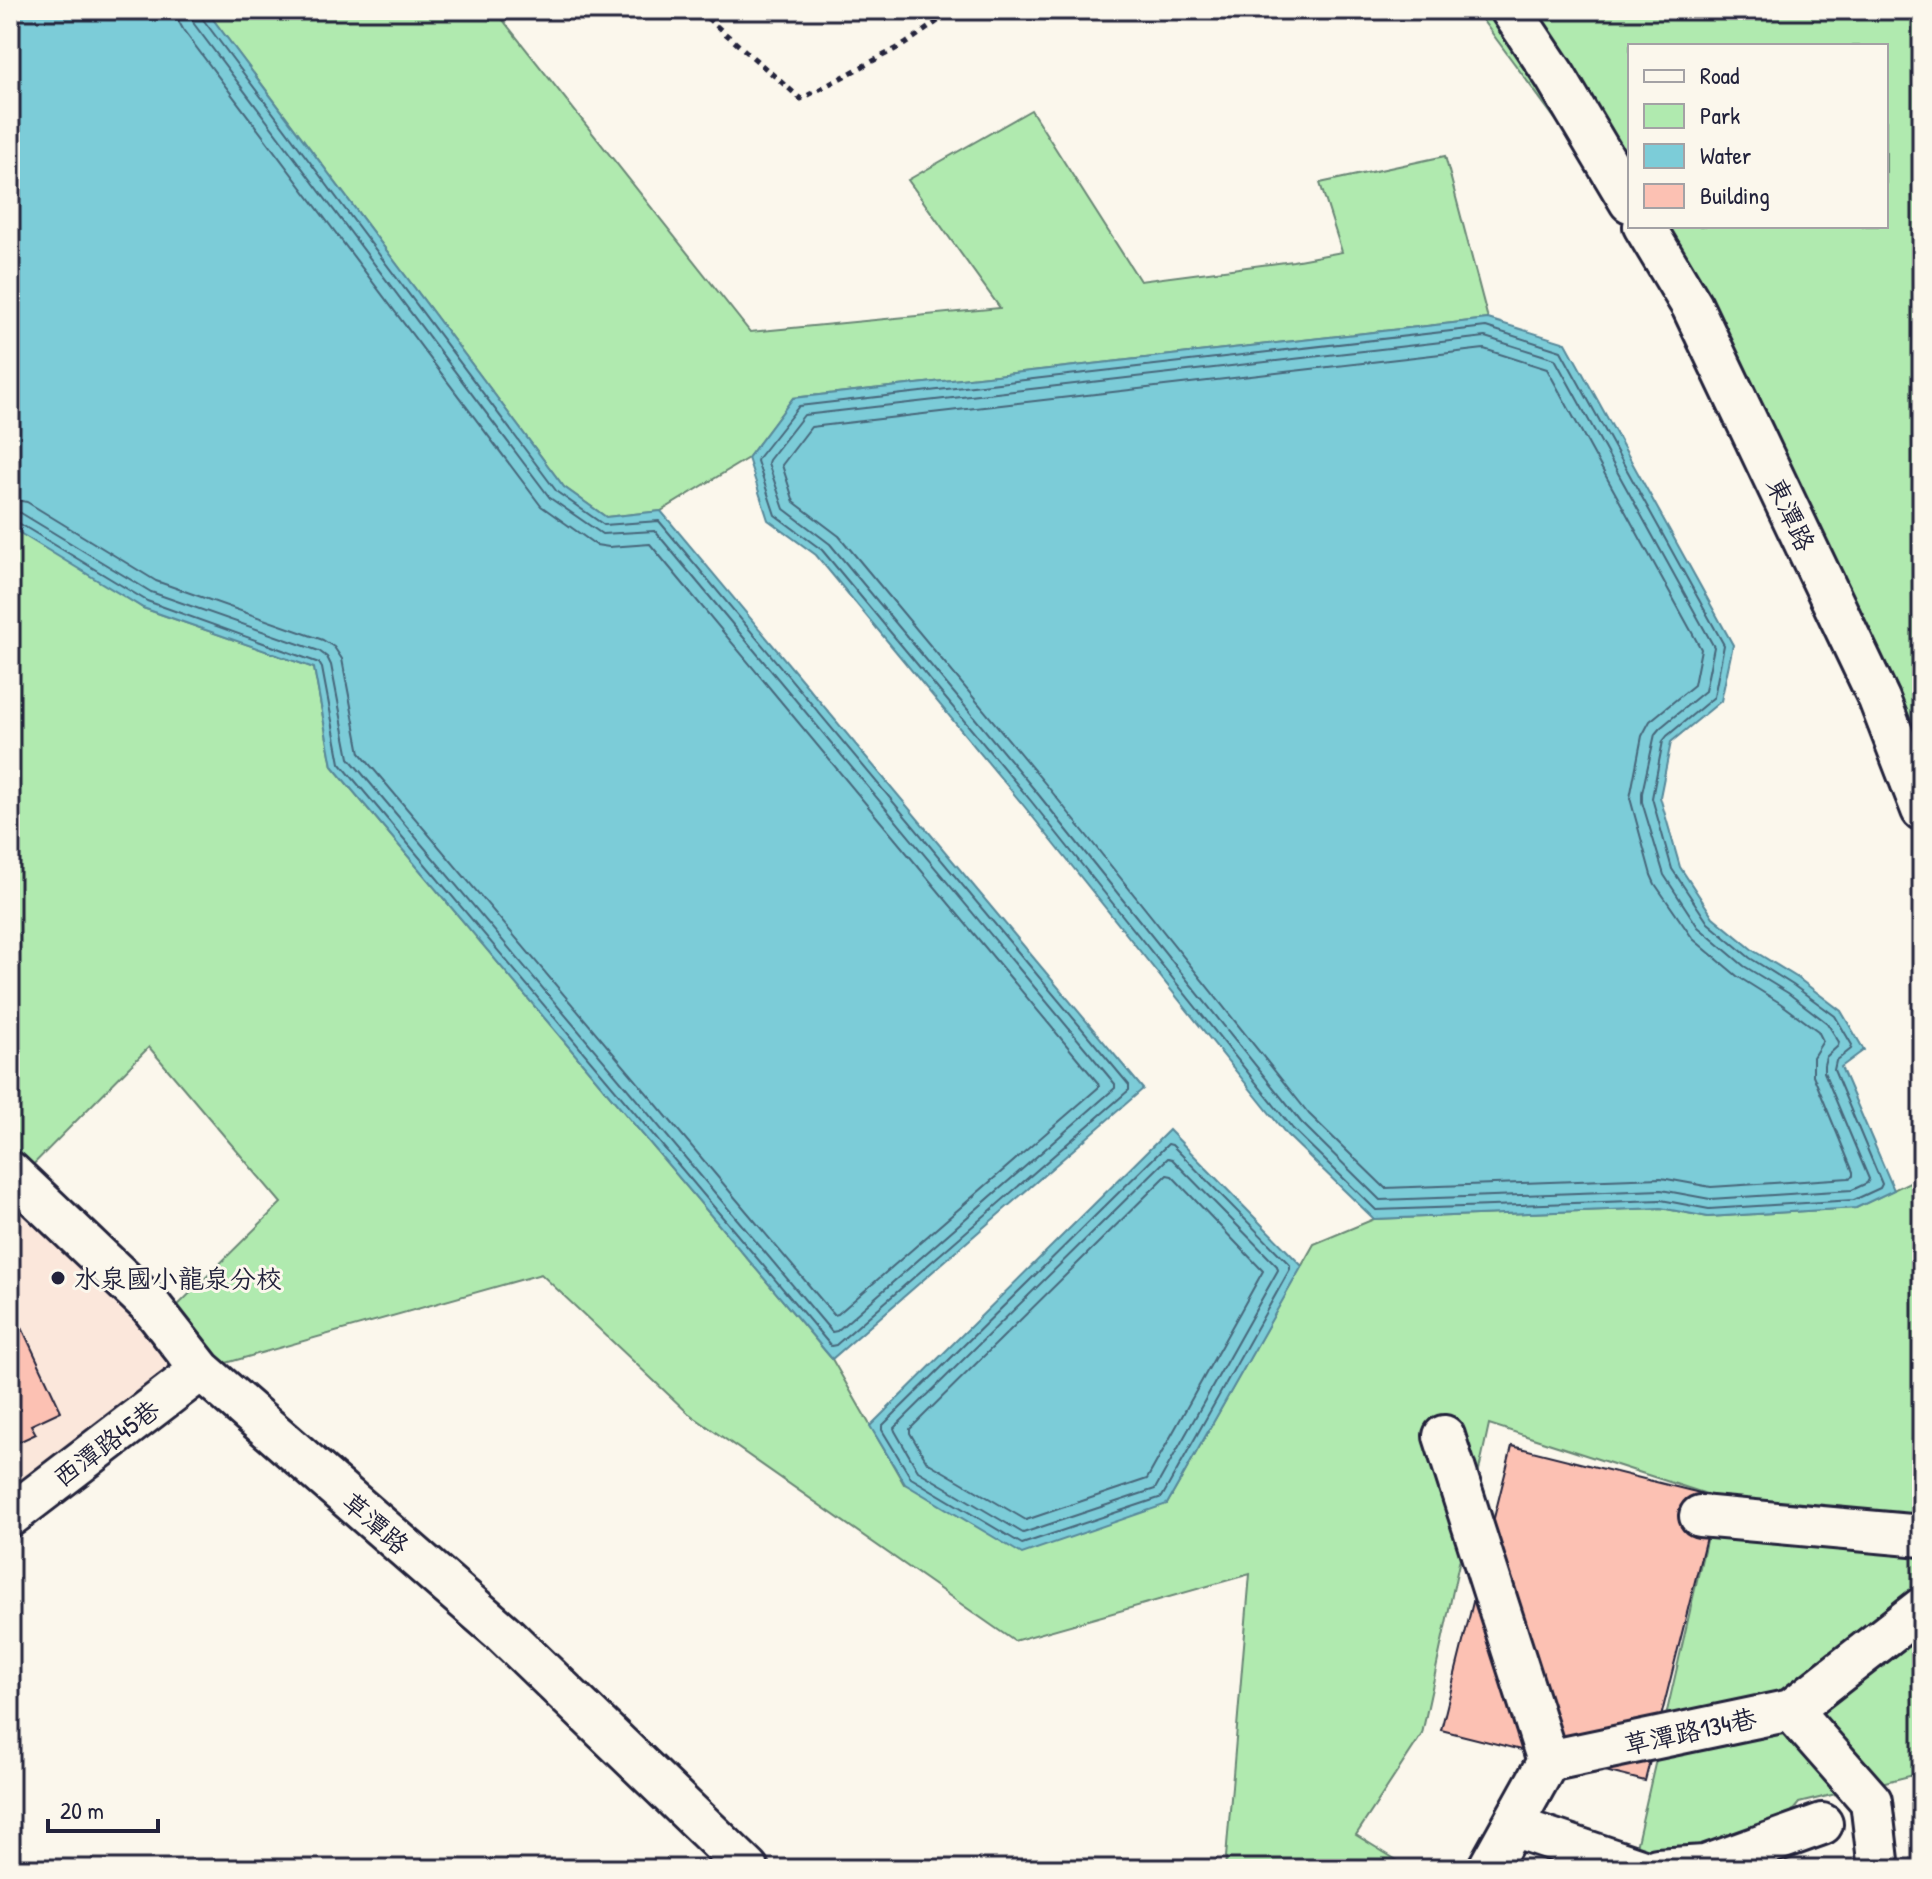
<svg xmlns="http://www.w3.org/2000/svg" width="1932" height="1879" viewBox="0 0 1932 1879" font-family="'Patrick Hand','LXGW WenKai TC',sans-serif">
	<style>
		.built { fill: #fbe7db }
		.green { fill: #b0eaaf; stroke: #698675; stroke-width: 2 }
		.water { fill: #7cccd8; stroke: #588899; stroke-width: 2 }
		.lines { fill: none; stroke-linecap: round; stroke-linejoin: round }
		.shore { stroke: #46667a; stroke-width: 2 }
		.building { fill: #fcc1b3; stroke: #22223b; stroke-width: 2 }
		.minor-casing { stroke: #22223b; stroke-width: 46 }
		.path { stroke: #22223b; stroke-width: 5; stroke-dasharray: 6 6; stroke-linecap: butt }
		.minor { stroke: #fbf7ec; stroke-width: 40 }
		.poi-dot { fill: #22223b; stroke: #fbf7ec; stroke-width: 3 }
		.labels { text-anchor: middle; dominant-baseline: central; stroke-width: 6; stroke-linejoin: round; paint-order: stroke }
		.street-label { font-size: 26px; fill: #22223b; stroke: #fbf7ec }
		.poi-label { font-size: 26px; fill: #22223b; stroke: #fbf7ec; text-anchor: start }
	</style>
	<rect width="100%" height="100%" fill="#fbf7ec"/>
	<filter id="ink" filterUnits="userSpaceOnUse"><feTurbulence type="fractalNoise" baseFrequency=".0125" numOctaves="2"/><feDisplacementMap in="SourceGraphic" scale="16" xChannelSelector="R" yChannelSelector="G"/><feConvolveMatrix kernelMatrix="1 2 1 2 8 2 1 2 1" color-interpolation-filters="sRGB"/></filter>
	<g filter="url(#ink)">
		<path class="built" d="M10 1186 201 1370 10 1521Z"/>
		<path class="green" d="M206 10H495L750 332 1000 308 908 180 1031 110 1140 281 1293 261 1342 252 1320 183 1445 156 1488 319 793 398 748 458 661 511 606 517 564 487Z
			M1475 10H1922V842L1879 699 1633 226H1886V46H1630V221Z
			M10 520 143 608 314 668 332 766 832 1359 904 1484 1167 1504 1314 1244 1374 1219 1661 1208 1708 1217 1856 1208 1922 1176V1773L1799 1803 1745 1869H1631L1716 1497 1489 1424 1422 1734 1356 1835 1411 1869H1225L1250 1574 1014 1641 688 1413 541 1274 201 1370 164 1319 281 1203 149 1047 17 1181 10 1175V1022L19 1008 10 999Z"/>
		<path class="water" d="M10 10H206L564 487 606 517 661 511 1143 1089 832 1359 332 766 314 668 143 608 10 527Z
			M1488 319 1566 343 1733 645 1721 701 1671 742 1660 797 1680 867 1713 917 1754 951 1798 978 1841 1011 1864 1050 1841 1067 1894 1190 1856 1208 1708 1217 1661 1208 1374 1219 1287 1135 1024 806 816 555 768 520 748 458 793 398Z
			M1169 1130 1302 1266 1167 1504 1022 1554 905 1484 870 1426Z"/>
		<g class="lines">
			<path class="shore" d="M1486 327 1561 351 1724 645 1714 697 1667 736 1663 741 1652 798 1672 869 1708 923 1750 958 1793 985 1835 1016 1852 1045 1851 1049 1836 1061 1834 1070 1882 1184 1880 1188 1854 1200 1709 1209 1661 1200 1376 1210 1293 1129 1031 801 822 550 775 515 757 461 758 458 799 406Z
				M1485 337 1555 359 1714 647 1705 691 1660 728 1655 734 1642 793V802L1664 875 1698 927 1744 966 1788 993 1827 1023 1839 1042 1838 1046 1826 1057 1824 1065V1072L1869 1179 1867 1183 1852 1190 1710 1199 1661 1190 1380 1200 1301 1122 1038 794 830 544 784 509 768 463 769 460 804 415Z
				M1484 349 1547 369 1701 649 1694 685 1650 721 1642 736 1630 798 1651 875 1655 884 1693 939 1737 976 1780 1003 1818 1031 1823 1041 1813 1057V1075L1853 1172V1176L1849 1178 1711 1187 1661 1178 1385 1188 1309 1114 1048 787 839 536 794 502 782 465 811 427Z
				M10 499 27 502 156 581 323 640 334 647 342 659 360 753 834 1315 838 1314 1099 1087 1098 1083 650 544 609 547 596 545 541 506 184 31 179 22 178 10
				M10 511 21 513 151 592 319 651 327 657 331 665 349 758 832 1332 837 1331 1115 1088V1084L655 531 602 534 550 498 194 24 190 10
				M10 521 17 522 147 601 319 663 322 668 340 763 831 1346 836 1345 1129 1090V1085L659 521 604 525 557 492 202 18 200 10
				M1168 1144 1172 1145 1290 1265V1269L1162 1497 1022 1544 911 1478 882 1430V1426Z
				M1168 1158 1172 1159 1277 1266 1278 1270 1155 1489 1023 1533 918 1471 895 1431 894 1428Z
				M1167 1175 1172 1176 1263 1271 1147 1479 1026 1520 927 1462 910 1433V1429Z"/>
		</g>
		<path class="building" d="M16 1315 61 1411 31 1425 36 1434 10 1446V1318Z
			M1512 1446 1716 1497 1645 1781 1441 1730Z"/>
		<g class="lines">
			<defs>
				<path id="minor" d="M1511 10 1555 76 1630 202
					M1644 226 1692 306 1879 699 1922 810
					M10 1172 150 1305 201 1370 503 1633 748 1869
					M1444 1436 1548 1761
					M10 1516 201 1370
					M1700 1516 1922 1536
					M1791 1710 1871 1801 1879 1869
					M1512 1826 1640 1869
					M1488 1869 1548 1761 1791 1710 1922 1608
					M1657 1869 1705 1866 1822 1824"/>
			</defs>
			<use href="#minor" class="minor-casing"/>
			<path class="path" d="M698 10 801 99 905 44 954 10"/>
			<use href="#minor" class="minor"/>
		</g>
	</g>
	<circle class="poi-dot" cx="58" cy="1278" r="8"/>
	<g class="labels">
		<g class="street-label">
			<text transform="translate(1791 514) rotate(65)">東潭路</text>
			<text transform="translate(106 1443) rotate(-37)">西潭路45巷</text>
			<text transform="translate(376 1523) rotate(41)">草潭路</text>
			<text transform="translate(1690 1731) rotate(-12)">草潭路134巷</text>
		</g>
		<g class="poi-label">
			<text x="74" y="1278">水泉國小龍泉分校</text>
		</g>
	</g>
	<rect width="1932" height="1879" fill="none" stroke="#fbf7ec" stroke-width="40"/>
	<rect x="20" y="20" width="1892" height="1839" fill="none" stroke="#22223b" stroke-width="3" filter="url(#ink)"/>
	<rect x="1628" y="44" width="260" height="184" fill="#fbf7ec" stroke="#a4a2a5" stroke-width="2"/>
	<rect x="1644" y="70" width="40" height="12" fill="#fbf7ec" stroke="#a4a2a5" stroke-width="2"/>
	<text x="1700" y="84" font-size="24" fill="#22223b">Road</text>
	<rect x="1644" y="104" width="40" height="24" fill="#b0eaaf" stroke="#a4a2a5" stroke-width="2"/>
	<text x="1700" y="124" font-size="24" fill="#22223b">Park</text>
	<rect x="1644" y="144" width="40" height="24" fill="#7cccd8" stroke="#a4a2a5" stroke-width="2"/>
	<text x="1700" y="164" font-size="24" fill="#22223b">Water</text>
	<rect x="1644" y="184" width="40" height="24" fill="#fcc1b3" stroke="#a4a2a5" stroke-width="2"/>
	<text x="1700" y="204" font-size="24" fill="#22223b">Building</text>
	<path d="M48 1819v12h110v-12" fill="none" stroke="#22223b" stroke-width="4"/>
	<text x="60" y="1819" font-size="24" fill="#22223b" stroke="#fbf7ec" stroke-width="6" paint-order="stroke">20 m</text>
</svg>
